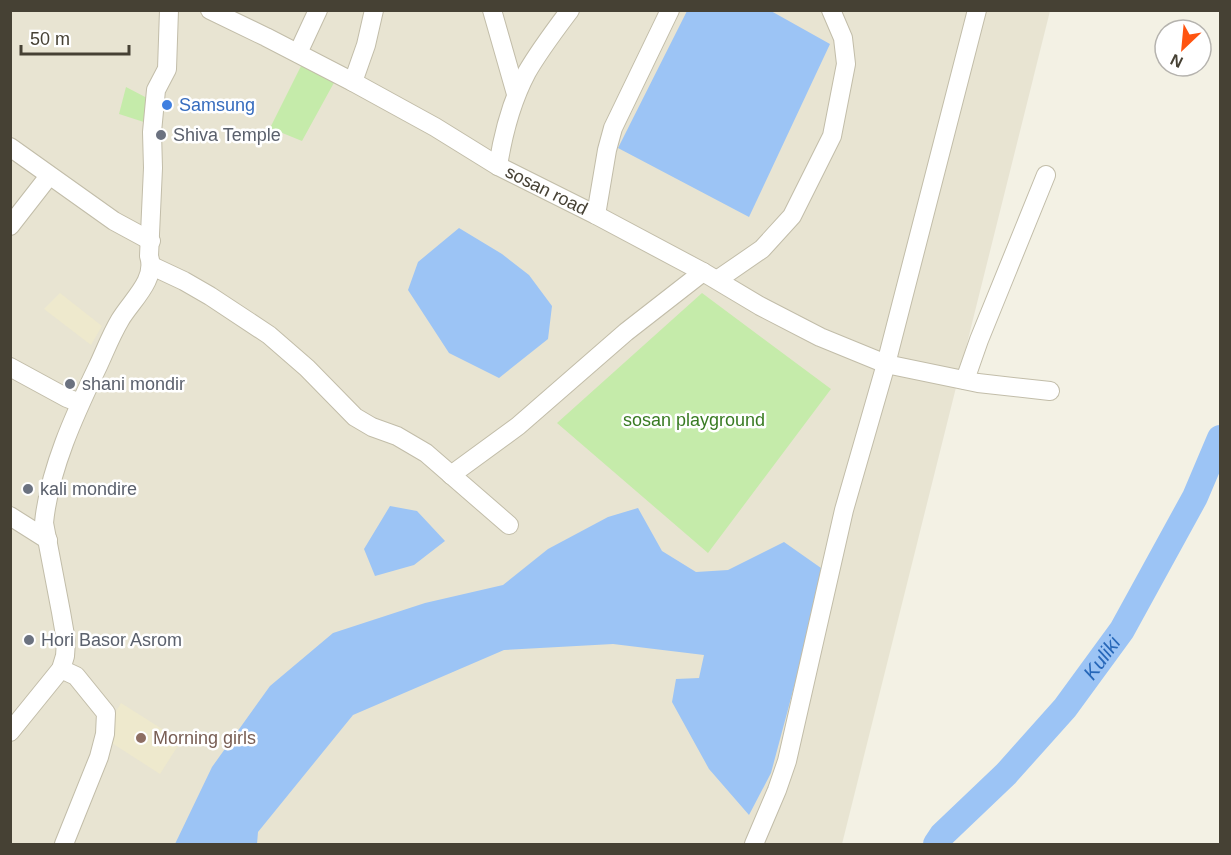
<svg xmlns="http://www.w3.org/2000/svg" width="1231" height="855" viewBox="0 0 1231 855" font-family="Helvetica,sans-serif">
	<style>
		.residential { fill: #e8e4d2 }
		.education { fill: #eee9cd }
		.green { fill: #c5ebaa }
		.water { fill: #9cc4f5 }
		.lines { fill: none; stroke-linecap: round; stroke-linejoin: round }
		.river { stroke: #9cc4f5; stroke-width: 26 }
		.minor-casing { stroke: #c2bda9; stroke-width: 20 }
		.minor { stroke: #fff; stroke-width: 18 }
		.shop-dot { fill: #3f7fe0; stroke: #fff; stroke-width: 2 }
		.worship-dot { fill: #6b7280; stroke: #fff; stroke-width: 2 }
		.education-dot { fill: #8d6e63; stroke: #fff; stroke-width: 2 }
		.labels { text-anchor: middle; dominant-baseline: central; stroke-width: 5; stroke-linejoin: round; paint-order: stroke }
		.shop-label { font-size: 18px; fill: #366cbe; stroke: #fff; text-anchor: start }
		.worship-label { font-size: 18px; fill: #5b616d; stroke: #fff; text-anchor: start }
		.street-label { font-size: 18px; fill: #464134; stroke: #fff }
		.park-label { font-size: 18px; fill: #397b23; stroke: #fff }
		.education-label { font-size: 18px; fill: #785e54; stroke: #fff; text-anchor: start }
		.water-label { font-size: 20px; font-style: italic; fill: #2667b9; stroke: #fff }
	</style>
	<rect width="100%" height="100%" fill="#f3f1e4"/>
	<path class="residential" d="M10 11H1050L842 844H11Z"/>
	<path class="education" d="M60 293 102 326 91 345 44 309Z
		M121 703 181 741 160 774 101 736Z"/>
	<path class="green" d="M302 64 336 79 302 141 270 128Z
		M126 87 149 99 150 124 119 114Z
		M702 293 831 389 708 553 557 423Z"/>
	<path class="water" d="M687 11H771L830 44 749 217 618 148Z
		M459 228 502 254 529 275 552 306 548 339 499 378 449 353 408 290 418 262Z
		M390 506 417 511 445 541 414 565 375 576 364 549Z
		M638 508 662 551 696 572 728 570 784 542 821 568 810 627 771 773 749 815 709 769 672 702 676 679 699 678 704 655 613 644 504 650 353 715 258 832 257 844H175L212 767 270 686 333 633 425 603 503 585 548 549 608 517Z"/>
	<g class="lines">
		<path class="river" id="s1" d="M936 844 942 835 1006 774 1065 708 1122 630 1195 497 1220 438"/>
		<defs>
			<g id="minor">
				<path id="s2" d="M210 10 266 37 353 82 435 127 498 166 596 215 703 272 760 306 820 337 886 364 978 383 1050 391"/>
				<path d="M492 10 516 94"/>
				<path d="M298 53 318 10"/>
				<path d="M353 82 366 45 374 10"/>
				<path d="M10 147 114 221 151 241"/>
				<path d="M498 166C503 134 511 102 527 72 539 51 555 30 570 10"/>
				<path d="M596 215 607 150 613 128 670 10"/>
				<path d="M10 226 49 176"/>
				<path d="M152 266 184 281 210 296 269 335 307 368 355 417 372 427 397 436 426 453 509 525"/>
				<path d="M717 280 762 249 792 216 832 136 846 64 843 38 831 10"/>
				<path d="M10 367 67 398 80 403"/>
				<path d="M965 380 979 340 1046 175"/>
				<path d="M451 475 518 426 626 332 703 272"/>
				<path d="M10 516 48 540"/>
				<path d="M61 669 76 676 106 713 105 734 99 757 64 844"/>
				<path d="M10 732 61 669 65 656 66 641 61 612 44 523C49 470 75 414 98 366 105 351 111 335 120 320 131 301 157 280 149 256L153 168 152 132 156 90 167 69 169 10"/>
				<path d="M754 844 777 790 787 761 844 510 886 364 977 10"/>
			</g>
		</defs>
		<use href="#minor" class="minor-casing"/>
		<use href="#minor" class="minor"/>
	</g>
	<circle class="shop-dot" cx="167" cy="105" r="6"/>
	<g class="worship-dot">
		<circle cx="161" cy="135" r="6"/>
		<circle cx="70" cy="384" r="6"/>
		<circle cx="28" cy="489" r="6"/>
		<circle cx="29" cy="640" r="6"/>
	</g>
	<circle class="education-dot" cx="141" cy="738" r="6"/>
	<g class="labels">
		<g class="shop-label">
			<text x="179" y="105">Samsung</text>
		</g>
		<g class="worship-label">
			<text x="173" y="135">Shiva Temple</text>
			<text x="82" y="384">shani mondir</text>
			<text x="40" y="489">kali mondire</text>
			<text x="41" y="640">Hori Basor Asrom</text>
		</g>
		<g class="street-label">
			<text stroke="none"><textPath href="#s2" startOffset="382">sosan road</textPath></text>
		</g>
		<g class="park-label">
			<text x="694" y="420">sosan playground</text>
		</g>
		<g class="education-label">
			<text x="153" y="738">Morning girls</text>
		</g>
		<g class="water-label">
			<text stroke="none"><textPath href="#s1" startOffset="250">Kuliki</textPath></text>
		</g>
	</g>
	<rect width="1231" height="855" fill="none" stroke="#464134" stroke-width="24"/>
	<g transform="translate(1183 48) rotate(206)"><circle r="28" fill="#ffffff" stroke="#b5b3ae" stroke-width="1.5"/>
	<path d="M0-4.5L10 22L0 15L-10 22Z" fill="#ff5410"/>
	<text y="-9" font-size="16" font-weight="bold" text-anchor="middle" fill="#464134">N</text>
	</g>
	<path d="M21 45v9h108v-9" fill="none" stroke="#464134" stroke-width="3"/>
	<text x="30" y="45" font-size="18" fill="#464134" stroke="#ffffff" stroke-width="4.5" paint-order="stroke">50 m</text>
</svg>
